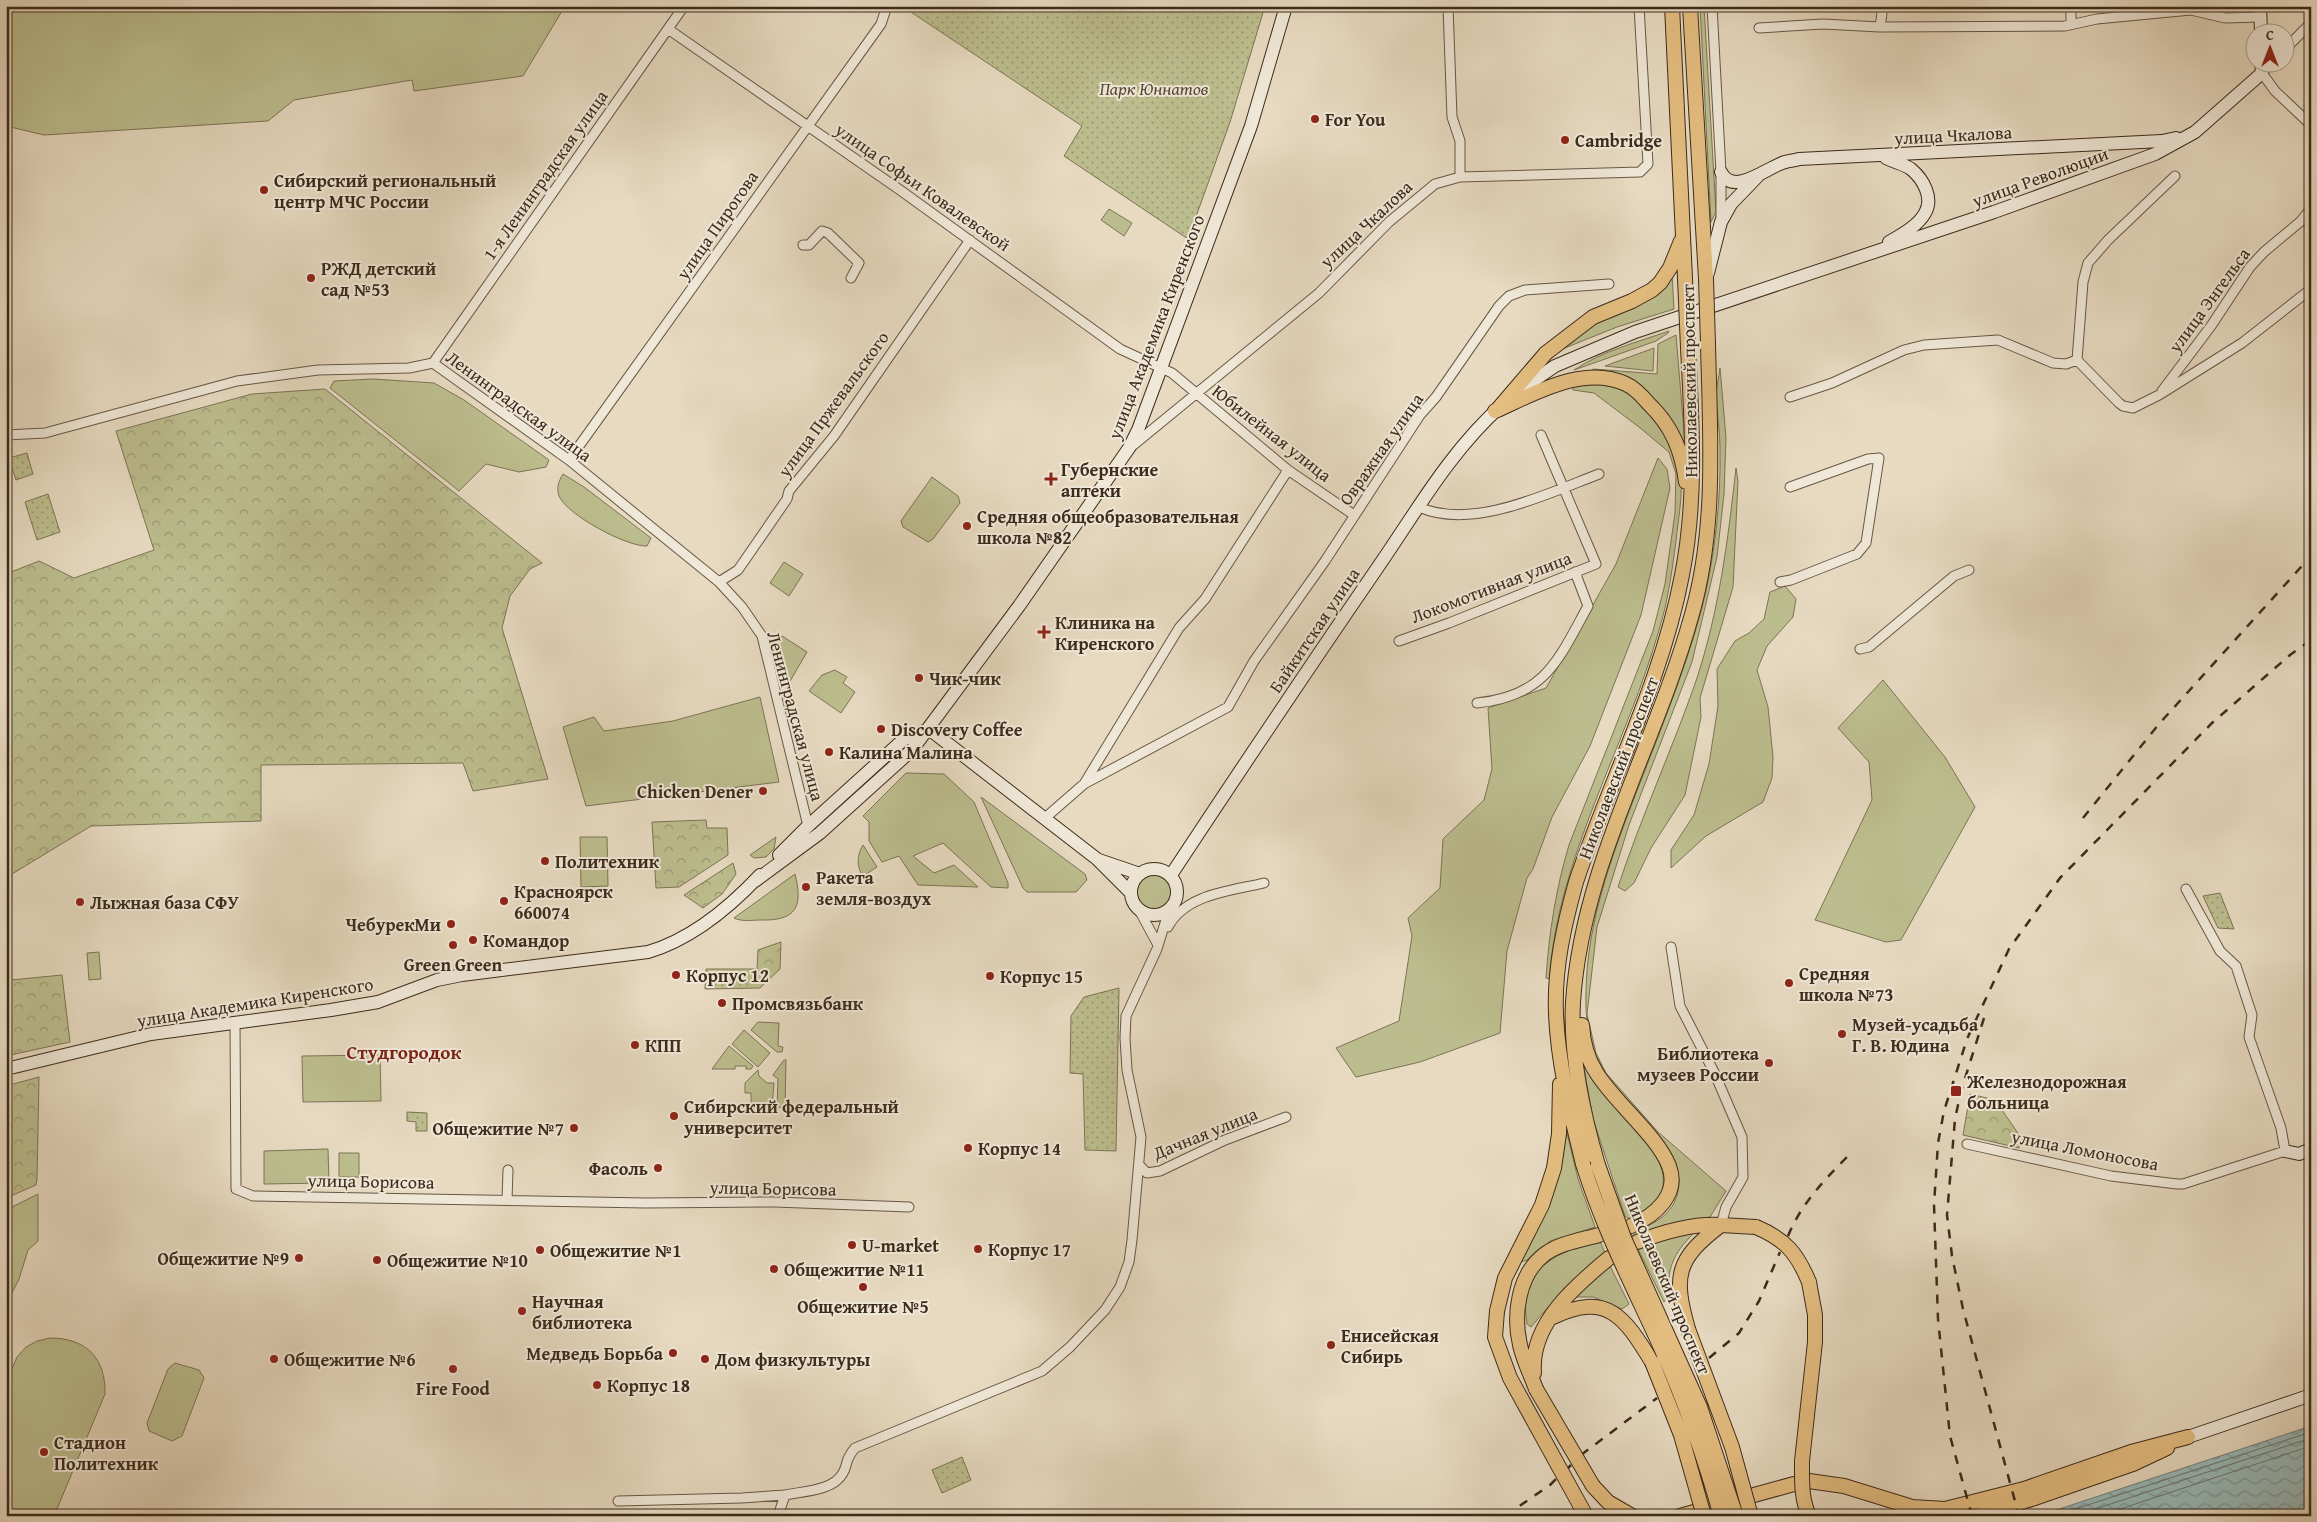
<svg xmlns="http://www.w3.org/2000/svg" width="2317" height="1522" viewBox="0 0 2317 1522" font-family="'Gentium Book Plus',serif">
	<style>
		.green { fill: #bcbd8e; stroke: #7c7454 }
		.forest { fill: url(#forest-crowns); stroke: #7c7454 }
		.park { fill: url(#park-dots); stroke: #7c7454 }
		.water { fill: url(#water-waves); stroke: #73807a }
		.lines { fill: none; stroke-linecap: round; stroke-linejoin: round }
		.shore { stroke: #6a726a; stroke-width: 1 }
		.street-casing { stroke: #675744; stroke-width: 11 }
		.secondary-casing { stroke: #3c2b1b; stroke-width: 14 }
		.primary-casing { stroke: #3c2b1b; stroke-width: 16 }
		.street { stroke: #efe7d7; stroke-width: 9 }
		.secondary { stroke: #efe7d7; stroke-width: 12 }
		.primary { stroke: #e4bd80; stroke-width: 14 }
		.rail { stroke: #3c2b1b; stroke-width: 2.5; stroke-dasharray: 9 9; stroke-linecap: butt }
		.primary-bridge-casing { stroke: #3c2b1b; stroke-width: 16; stroke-linecap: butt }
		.primary-bridge { stroke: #e4bd80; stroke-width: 14 }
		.poi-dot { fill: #8f2418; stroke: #efe7d7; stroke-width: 2 }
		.labels { text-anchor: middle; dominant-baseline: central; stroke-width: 4; stroke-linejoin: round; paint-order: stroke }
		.park-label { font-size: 18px; font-style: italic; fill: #564832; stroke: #efe7d7 }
		.poi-label { font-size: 18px; font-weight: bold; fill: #3c2b1b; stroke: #efe7d7; text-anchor: start }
		.street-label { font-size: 18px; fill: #3c2b1b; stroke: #efe7d7 }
		.neighbourhood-label { font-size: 19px; font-weight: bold; fill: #7a1f14; stroke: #efe7d7 }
	</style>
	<defs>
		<pattern id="forest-crowns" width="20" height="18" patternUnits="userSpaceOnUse" patternTransform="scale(1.25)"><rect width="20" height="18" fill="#bcbd8e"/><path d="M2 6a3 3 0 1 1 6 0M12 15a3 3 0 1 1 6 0" fill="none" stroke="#9a9a73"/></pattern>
		<pattern id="park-dots" width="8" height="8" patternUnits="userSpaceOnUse" patternTransform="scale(1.25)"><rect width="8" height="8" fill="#bcbd8e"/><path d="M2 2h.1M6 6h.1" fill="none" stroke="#9a9a73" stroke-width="1.8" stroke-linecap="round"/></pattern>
		<pattern id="water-waves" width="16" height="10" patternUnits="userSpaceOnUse" patternTransform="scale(1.25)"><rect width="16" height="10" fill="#98b9ba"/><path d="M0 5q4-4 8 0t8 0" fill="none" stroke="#7d9796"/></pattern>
	</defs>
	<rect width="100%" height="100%" fill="#e7dac1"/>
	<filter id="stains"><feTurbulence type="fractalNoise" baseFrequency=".004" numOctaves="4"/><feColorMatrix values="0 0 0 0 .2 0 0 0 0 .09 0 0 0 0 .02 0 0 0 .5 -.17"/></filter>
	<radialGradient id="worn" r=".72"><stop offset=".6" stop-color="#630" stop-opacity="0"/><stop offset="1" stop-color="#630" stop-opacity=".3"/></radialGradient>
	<path class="green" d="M6 6H565L523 76 414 91 412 80 294 100 268 121 44 135 6 126Z
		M1700 6H1704L1716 212 1711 222Z
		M1109 209 1132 223 1124 236 1101 220Z
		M1672 274 1674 309 1617 327 1555 352 1574 335Z
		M1669 331 1668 333 1656 341 1574 370C1602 351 1638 342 1669 331Z
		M1676 335 1685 444 1682 443 1661 408 1590 371 1594 369 1657 374 1658 344Z
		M1654 348 1653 371 1605 366Z
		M1720 368 1726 438 1724 494 1717 557 1692 662 1629 825 1597 927 1587 1014 1596 1053 1606 1073 1658 1132 1726 1191 1710 1217 1646 1232 1632 1237 1630 1233C1655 1224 1678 1213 1679 1183 1679 1172 1676 1161 1670 1152 1651 1127 1626 1106 1608 1081 1589 1055 1585 1021 1586 991 1587 930 1606 873 1627 817 1653 748 1683 679 1702 608 1715 555 1721 502 1720 448 1720 431 1717 414 1716 397 1716 387 1719 378 1720 368Z
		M373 379 434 383 464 400 549 460 546 467 519 472 486 464 459 491 330 388 334 381Z
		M1601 383C1609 386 1619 387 1626 392 1639 401 1677 440 1679 454 1685 483 1679 513 1676 541 1672 571 1668 601 1659 630 1626 747 1558 856 1549 979L1546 978C1549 933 1556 888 1569 845L1653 631 1665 584 1675 513 1676 474 1669 452 1639 427 1594 393 1573 390 1572 385Z
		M1658 458 1667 469 1670 488 1641 615 1590 746 1552 817 1533 869 1527 878 1507 951 1500 1033 1420 1062 1356 1077 1336 1048 1399 1021 1412 936 1408 918 1440 888 1443 839 1484 800 1492 769 1488 708 1546 688 1616 564Z
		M1736 468 1738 481 1733 587 1700 698 1701 717 1685 795 1651 848 1634 883 1625 891 1618 887C1641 817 1672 750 1696 681 1719 612 1728 540 1736 468Z
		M563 474 584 487 651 538 647 546C627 547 567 515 559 496 556 487 559 481 563 474Z
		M932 477 958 496 960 503 933 539 928 542 903 527 901 521Z
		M784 562 803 574 789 596 770 583Z
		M1785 586 1796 599 1793 617 1767 646 1757 670 1768 707 1773 757 1772 778 1763 802 1706 836 1671 868V850L1694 815 1709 764 1718 706 1717 669 1735 641 1749 633 1764 619 1770 592Z
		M782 636 807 652 789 683 781 684 776 678 769 643Z
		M835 670 847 677 843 683 855 692 841 713 809 691 822 675Z
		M1883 680 1945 757 1975 807 1901 940 1886 942 1815 920 1872 800 1869 762 1838 728Z
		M760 697 779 782 586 806 563 727 594 717 604 731 673 721Z
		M906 773 944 774 974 802 1008 883V888L991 887 943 843 913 856 934 873 954 865 978 887 918 885 899 856 882 862 869 841V822L863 816Z
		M981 797 1085 874 1087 880 1076 892H1027L1023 888Z
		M580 837H607L608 886 581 887Z
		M776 837 774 849 766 857 754 858 750 855Z
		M863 845 877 867 863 876C856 866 857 855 863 845Z
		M1136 892a18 18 0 1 1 36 0a18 18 0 1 1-36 0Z
		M795 874C803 906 797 921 761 920 753 920 742 922 734 918Z
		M99 952 101 979 89 980 87 953Z
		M758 1022 779 1023 778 1046 783 1047 782 1052H777L751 1030Z
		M744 1030 770 1053 758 1067 732 1044Z
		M729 1046 753 1066 751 1069H746V1066H735V1069H712Z
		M380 1055 381 1101 303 1102 302 1056Z
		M784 1060H786L785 1108 777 1107 778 1079 773 1075Z
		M1583 1062 1598 1087 1655 1152C1672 1187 1663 1204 1629 1219L1625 1216 1593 1119Z
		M758 1070 759 1076 767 1083H774L772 1107 745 1108V1104H751V1093H745V1083Z
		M1567 1133 1578 1179 1595 1227 1550 1241 1527 1260 1521 1262 1544 1214 1557 1174Z
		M328 1149 329 1183 264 1184V1151Z
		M339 1153H359V1177H339Z
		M38 1194V1241L28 1250 19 1279 6 1305V1210Z
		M1694 1233C1672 1255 1668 1267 1668 1297L1664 1302 1638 1249 1676 1235Z
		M1600 1241 1605 1253C1576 1274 1554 1300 1531 1327L1527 1324C1526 1316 1525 1308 1525 1300 1528 1263 1569 1248 1600 1241Z
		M1609 1264 1629 1304 1622 1309 1593 1297H1575Z
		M50 1338C86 1338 106 1358 105 1394L54 1516H6V1383L17 1357 26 1347 37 1341Z
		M175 1363 199 1370 204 1378 182 1436 172 1441 149 1431 147 1423 168 1369Z"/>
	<path class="forest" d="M325 389 542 563 530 569 510 596 502 628 548 779 473 791 463 763 261 765V821L91 826 12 874 11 980 62 975 70 1042 6 1056V574L39 561 74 578 154 550 116 431 252 394Z
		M706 820 707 828H727L728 855 679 887 656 888 652 822Z
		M733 863 736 874 722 894 703 908 684 895Z
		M781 942 780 969 760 988 705 989 706 969H757L758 950Z
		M39 1077 37 1179 36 1185 6 1198V1086Z
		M1970 1094 1995 1100 2020 1136 2019 1148 1963 1135Z"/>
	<path class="park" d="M902 6H1265L1230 122 1188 239 1064 156 1082 126Z
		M27 453 33 474 16 480 9 458Z
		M48 494 60 532 37 540 25 502Z
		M2220 893 2234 929 2218 928 2203 896Z
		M1119 988 1116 1151 1085 1150 1083 1074 1070 1073 1071 1016 1084 997Z
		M407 1112 427 1113V1131H416V1122L407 1121Z
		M962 1457 971 1480 942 1493 932 1470Z"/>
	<path class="water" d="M2311 1426V1516H2038Z"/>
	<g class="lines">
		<path class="shore" d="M2054 1516 2311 1432
			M2074 1516 2311 1438
			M2099 1516 2311 1446"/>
		<defs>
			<path id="street" d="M1448 6 1452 117 1460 141V177
				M1712 6 1721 172V219
				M2071 6V23
				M1880 27 1883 6
				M1759 28 1823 24 1880 27 2065 26 2097 19 2191 10 2225 18 2261 17
				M668 29 900 190 1120 349 1172 373 1288 470 1354 515
				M2284 50 2311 23
				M2272 62 2262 73 2275 91 2311 125
				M2175 176 2108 240 2088 263 2083 282 2077 360 2119 403 2123 406 2133 408 2159 395 2242 343 2311 289
				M803 245H809L822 231 828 233 859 263 851 278
				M433 363 684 6
				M2162 391 2211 326 2250 267 2264 252 2301 221 2311 208
				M1790 397 1832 383 1904 350 1924 345 1998 340 2053 363 2066 364 2077 360
				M6 435 45 433 237 381 318 370 409 368 433 363 569 460 719 582 742 607 762 636 808 826
				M1131 447 1319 293 1389 222 1435 184 1460 177 1640 172 1648 164 1639 6
				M569 460 881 24 887 6
				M1419 507C1472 531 1549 493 1599 474
				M719 582 738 570 787 499 789 491 834 436 970 240
				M1780 582 1791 580 1857 554 1866 543 1879 458 1868 459 1790 487
				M1399 641 1449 623 1596 564 1541 435
				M1860 649 1869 647 1954 576 1969 570
				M1477 703C1546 696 1558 660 1588 606L1575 572
				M1084 784 1179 628 1205 599 1288 470
				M1045 818 1084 784 1228 707 1254 661 1325 561 1420 415 1436 397 1499 306 1509 296 1525 290 1609 284
				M1138 908 1158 945
				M1168 927C1185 894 1231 891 1264 883
				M1671 947 1680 1006 1714 1072 1742 1137 1743 1177 1726 1207 1721 1225
				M235 1023 236 1189 253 1196 646 1203 775 1202 909 1207
				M1967 1144 2111 1176 2177 1184H2183L2285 1151 2281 1128 2249 1037 2252 1015 2236 966 2220 951 2186 889
				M1139 1165 1147 1173 1160 1171 1225 1140 1286 1117
				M507 1200 508 1170
				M618 1501 742 1498 785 1495
				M778 1516 785 1495C804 1491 833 1491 843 1473 849 1462 844 1461 855 1448L1042 1371 1070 1347 1105 1310 1120 1287 1129 1262 1132 1240 1141 1137 1127 1070 1125 1038 1126 1016 1157 949 1169 910"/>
			<path id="secondary" d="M2260 6 2261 32
				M1886 158C1893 162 1904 164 1911 169 1923 179 1934 198 1925 213 1918 226 1901 235 1889 242
				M1721 172C1732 196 1764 170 1780 164 1785 161 1793 161 1799 159L2162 141 2176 138
				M1708 273 1721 222 1731 204 1758 176
				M1517 392 1555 366 1635 332 1994 212 2155 154 2195 132 2262 73 2261 62
				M929 729 1097 859 1131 893
				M779 855 808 826 903 740 927 730
				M1099 860 1140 874
				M1131 892a23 23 0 1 1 46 0a23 23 0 1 1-46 0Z
				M1171 875C1239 772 1308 669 1378 567 1416 512 1451 450 1502 405
				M755 881 820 833 912 750 1019 606 1129 448 1138 430 1251 126 1286 6
				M6 1069 151 1034 331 1010 378 1002 437 980 462 975 648 952C692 939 729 908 760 875
				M2285 1151 2299 1154 2311 1149
				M2188 1437 2311 1395"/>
			<path id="primary" d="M1672 6 1685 278
				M1690 6 1706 279
				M1498 409 1546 353 1593 317 1632 301 1652 290 1660 283 1670 268 1681 241
				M1495 411C1534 394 1583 364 1626 384 1635 388 1643 397 1649 404 1672 426 1682 451 1686 482
				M1582 1025C1583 1042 1587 1058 1596 1072 1614 1102 1657 1135 1669 1166 1680 1195 1654 1216 1631 1226
				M1583 1164C1571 1115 1558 1064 1556 1014 1554 969 1564 925 1576 882 1610 780 1662 681 1682 575 1697 500 1692 424 1688 348
				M1598 1165C1583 1114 1570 1056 1573 1002 1582 865 1656 745 1692 614 1717 526 1710 434 1708 344
				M1637 1242C1663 1232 1693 1223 1721 1225
				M1497 1311 1505 1278 1542 1205 1554 1168 1559 1134 1560 1084
				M1553 1317C1608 1291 1625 1318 1652 1362
				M1688 1329C1673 1276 1676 1259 1721 1225L1756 1227
				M1534 1373C1530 1324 1575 1286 1609 1258
				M1536 1389C1531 1375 1523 1360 1520 1345 1513 1315 1518 1274 1545 1254 1560 1243 1581 1240 1599 1235
				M1802 1461 1815 1342V1315L1809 1282
				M1809 1481 1844 1486 1912 1507 1945 1509 2024 1489 2131 1452 2188 1437
				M1593 1486 1608 1502 1632 1516
				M1754 1495 1794 1484
				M1680 1516 1694 1512
				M1976 1516 2035 1498 2133 1464 2167 1448"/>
		</defs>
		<use href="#street" class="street-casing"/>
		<use href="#secondary" class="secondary-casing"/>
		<use href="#primary" class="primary-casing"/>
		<use href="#street" class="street"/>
		<use href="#secondary" class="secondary"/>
		<use href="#primary" class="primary"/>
		<path class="rail" d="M2083 818 2159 724 2311 556
			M1984 1018 1961 1091 1955 1119 1947 1215 1952 1256 1963 1309 2019 1516
			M1788 1236C1801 1204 1825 1179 1849 1155
			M1709 1358 1739 1333 1759 1301 1780 1252
			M1581 1455 1657 1398
			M1566 1470 1571 1465
			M1505 1516 1550 1485 1557 1478
			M1972 1516 1950 1436 1938 1319 1934 1205 1938 1143 1944 1111 1967 1039 2009 949 2060 878 2212 723 2290 655 2311 640"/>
		<defs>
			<path id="primary-bridge" d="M1685 278 1688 348
				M1706 279 1708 344
				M1583 1164C1603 1229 1634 1288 1662 1350 1686 1404 1705 1459 1721 1516
				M1598 1165 1624 1238 1700 1407 1736 1516
				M1756 1227C1785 1239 1797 1253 1809 1282
				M1497 1311 1495 1337 1510 1378 1586 1516
				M1688 1329 1732 1447 1751 1516
				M1652 1362 1681 1435 1704 1516
				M1536 1389 1593 1486
				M1802 1461C1802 1480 1801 1498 1809 1516"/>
		</defs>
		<use href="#primary-bridge" class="primary-bridge-casing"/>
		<use href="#primary-bridge" class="primary-bridge"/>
	</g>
	<g class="poi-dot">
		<circle cx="1315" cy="119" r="5"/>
		<circle cx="1565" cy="140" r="5"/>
		<circle cx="264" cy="190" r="5"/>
		<circle cx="311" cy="278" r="5"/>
		<path d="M1048.5 471.5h5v5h5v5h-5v5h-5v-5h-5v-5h5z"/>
		<circle cx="967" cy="526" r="5"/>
		<path d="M1041.5 624.5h5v5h5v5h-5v5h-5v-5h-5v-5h5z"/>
		<circle cx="919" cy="678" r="5"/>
		<circle cx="881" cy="729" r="5"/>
		<circle cx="829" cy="752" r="5"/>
		<circle cx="763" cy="791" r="5"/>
		<circle cx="545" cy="861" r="5"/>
		<circle cx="806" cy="887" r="5"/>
		<circle cx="504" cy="901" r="5"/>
		<circle cx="80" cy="902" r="5"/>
		<circle cx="451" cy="924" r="5"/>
		<circle cx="473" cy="940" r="5"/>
		<circle cx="453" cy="945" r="5"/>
		<circle cx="676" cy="975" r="5"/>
		<circle cx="990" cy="976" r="5"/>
		<circle cx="1789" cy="983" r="5"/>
		<circle cx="722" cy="1003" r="5"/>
		<circle cx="1842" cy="1034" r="5"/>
		<circle cx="635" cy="1045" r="5"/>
		<circle cx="1769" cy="1063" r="5"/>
		<rect x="1950" y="1085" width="12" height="12" rx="2.5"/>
		<circle cx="674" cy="1116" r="5"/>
		<circle cx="574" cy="1128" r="5"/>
		<circle cx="968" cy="1148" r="5"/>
		<circle cx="658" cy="1168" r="5"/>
		<circle cx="852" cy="1245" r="5"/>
		<circle cx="978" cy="1249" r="5"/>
		<circle cx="540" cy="1250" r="5"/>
		<circle cx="299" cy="1258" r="5"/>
		<circle cx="377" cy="1260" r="5"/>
		<circle cx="774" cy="1269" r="5"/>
		<circle cx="863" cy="1287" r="5"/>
		<circle cx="522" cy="1311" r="5"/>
		<circle cx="1331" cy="1345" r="5"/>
		<circle cx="673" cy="1353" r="5"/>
		<circle cx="274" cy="1359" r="5"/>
		<circle cx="705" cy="1359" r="5"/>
		<circle cx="453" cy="1369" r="5"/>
		<circle cx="597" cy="1385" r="5"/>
		<circle cx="44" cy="1452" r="5"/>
	</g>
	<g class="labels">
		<g class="park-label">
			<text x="1154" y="88">Парк Юннатов</text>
		</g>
		<g class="poi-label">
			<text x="1325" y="119">For You</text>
			<text x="1575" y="140">Cambridge</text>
			<text x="274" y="180">Сибирский региональный<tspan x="274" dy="21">центр МЧС России</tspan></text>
			<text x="321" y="268">РЖД детский<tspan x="321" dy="21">сад №53</tspan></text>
			<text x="1061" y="469">Губернские<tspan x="1061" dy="21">аптеки</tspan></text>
			<text x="977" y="516">Средняя общеобразовательная<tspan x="977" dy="21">школа №82</tspan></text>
			<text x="1055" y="622">Клиника на<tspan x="1055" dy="21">Киренского</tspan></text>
			<text x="929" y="678">Чик-чик</text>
			<text x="891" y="729">Discovery Coffee</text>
			<text x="839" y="752">Калина Малина</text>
			<text x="753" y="791" text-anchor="end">Chicken Dener</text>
			<text x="555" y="861">Политехник</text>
			<text x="816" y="877">Ракета<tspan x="816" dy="21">земля-воздух</tspan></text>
			<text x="514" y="891">Красноярск<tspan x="514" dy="21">660074</tspan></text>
			<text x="90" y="902">Лыжная база СФУ</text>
			<text x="441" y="924" text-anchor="end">ЧебурекМи</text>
			<text x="483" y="940">Командор</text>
			<text x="453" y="964" text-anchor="middle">Green Green</text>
			<text x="1799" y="973">Средняя<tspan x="1799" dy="21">школа №73</tspan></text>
			<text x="686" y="975">Корпус 12</text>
			<text x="1000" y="976">Корпус 15</text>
			<text x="732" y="1003">Промсвязьбанк</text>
			<text x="1852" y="1024">Музей-усадьба<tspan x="1852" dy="21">Г. В. Юдина</tspan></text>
			<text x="645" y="1045">КПП</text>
			<text x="1759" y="1053" text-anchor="end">Библиотека<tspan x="1759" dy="21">музеев России</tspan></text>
			<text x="1967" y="1081">Железнодорожная<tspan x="1967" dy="21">больница</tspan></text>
			<text x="684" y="1106">Сибирский федеральный<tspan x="684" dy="21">университет</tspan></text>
			<text x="564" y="1128" text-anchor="end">Общежитие №7</text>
			<text x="978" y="1148">Корпус 14</text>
			<text x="648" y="1168" text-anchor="end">Фасоль</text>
			<text x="862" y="1245">U-market</text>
			<text x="988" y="1249">Корпус 17</text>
			<text x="550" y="1250">Общежитие №1</text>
			<text x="289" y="1258" text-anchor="end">Общежитие №9</text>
			<text x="387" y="1260">Общежитие №10</text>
			<text x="784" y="1269">Общежитие №11</text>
			<text x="532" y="1301">Научная<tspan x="532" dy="21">библиотека</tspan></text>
			<text x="863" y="1306" text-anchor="middle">Общежитие №5</text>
			<text x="1341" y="1335">Енисейская<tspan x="1341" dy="21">Сибирь</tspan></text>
			<text x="663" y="1353" text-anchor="end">Медведь Борьба</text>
			<text x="284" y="1359">Общежитие №6</text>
			<text x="715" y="1359">Дом физкультуры</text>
			<text x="607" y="1385">Корпус 18</text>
			<text x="453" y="1388" text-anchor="middle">Fire Food</text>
			<text x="54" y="1442">Стадион<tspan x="54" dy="21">Политехник</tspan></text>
		</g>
		<g class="street-label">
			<text transform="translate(1953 135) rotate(-3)">улица Чкалова</text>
			<text transform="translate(545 175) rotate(-55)">1-я Ленинградская улица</text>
			<text transform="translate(2040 177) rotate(-20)">улица Революции</text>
			<text transform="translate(923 187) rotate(35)">улица Софьи Ковалевской</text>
			<text transform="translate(1366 224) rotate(-43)">улица Чкалова</text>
			<text transform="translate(717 225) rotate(-55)">улица Пирогова</text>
			<text transform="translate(2209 300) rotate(-54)">улица Энгельса</text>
			<text transform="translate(1156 327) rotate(-69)">улица Академика Киренского</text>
			<text transform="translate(1689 381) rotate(-91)">Николаевский проспект</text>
			<text transform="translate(833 404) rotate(-54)">улица Пржевальского</text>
			<text transform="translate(519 406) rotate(36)">Ленинградская улица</text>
			<text transform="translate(1272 433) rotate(38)">Юбилейная улица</text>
			<text transform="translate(1381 449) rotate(-55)">Овражная улица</text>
			<text transform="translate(1491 587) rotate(-21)">Локомотивная улица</text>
			<text transform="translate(1314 630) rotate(-56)">Байкитская улица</text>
			<text transform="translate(796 716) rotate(75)">Ленинградская улица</text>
			<text transform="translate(1618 768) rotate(-69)">Николаевский проспект</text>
			<text transform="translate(255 1002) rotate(-9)">улица Академика Киренского</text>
			<text transform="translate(1205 1133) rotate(-22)">Дачная улица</text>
			<text transform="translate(2085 1150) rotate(11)">улица Ломоносова</text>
			<text transform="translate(371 1181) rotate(1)">улица Борисова</text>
			<text transform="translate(773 1188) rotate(1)">улица Борисова</text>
			<text transform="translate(1668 1284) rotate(67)">Николаевский проспект</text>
		</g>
		<g class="neighbourhood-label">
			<text x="404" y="1052">Студгородок</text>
		</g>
	</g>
	<rect width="2317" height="1522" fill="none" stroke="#e7dac1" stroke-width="25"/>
	<rect x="8" y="8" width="2302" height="1507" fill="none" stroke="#3c2b1b" stroke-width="2.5"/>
	<rect x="12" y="12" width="2292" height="1497" fill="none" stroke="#3c2b1b"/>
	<g transform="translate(2270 48)"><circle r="24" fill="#efe7d7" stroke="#a79c8c"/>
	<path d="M0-4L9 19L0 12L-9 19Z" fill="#8f2418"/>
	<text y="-8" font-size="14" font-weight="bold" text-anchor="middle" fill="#3c2b1b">С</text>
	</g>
	<rect width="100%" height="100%" filter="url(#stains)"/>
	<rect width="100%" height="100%" fill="url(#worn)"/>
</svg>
